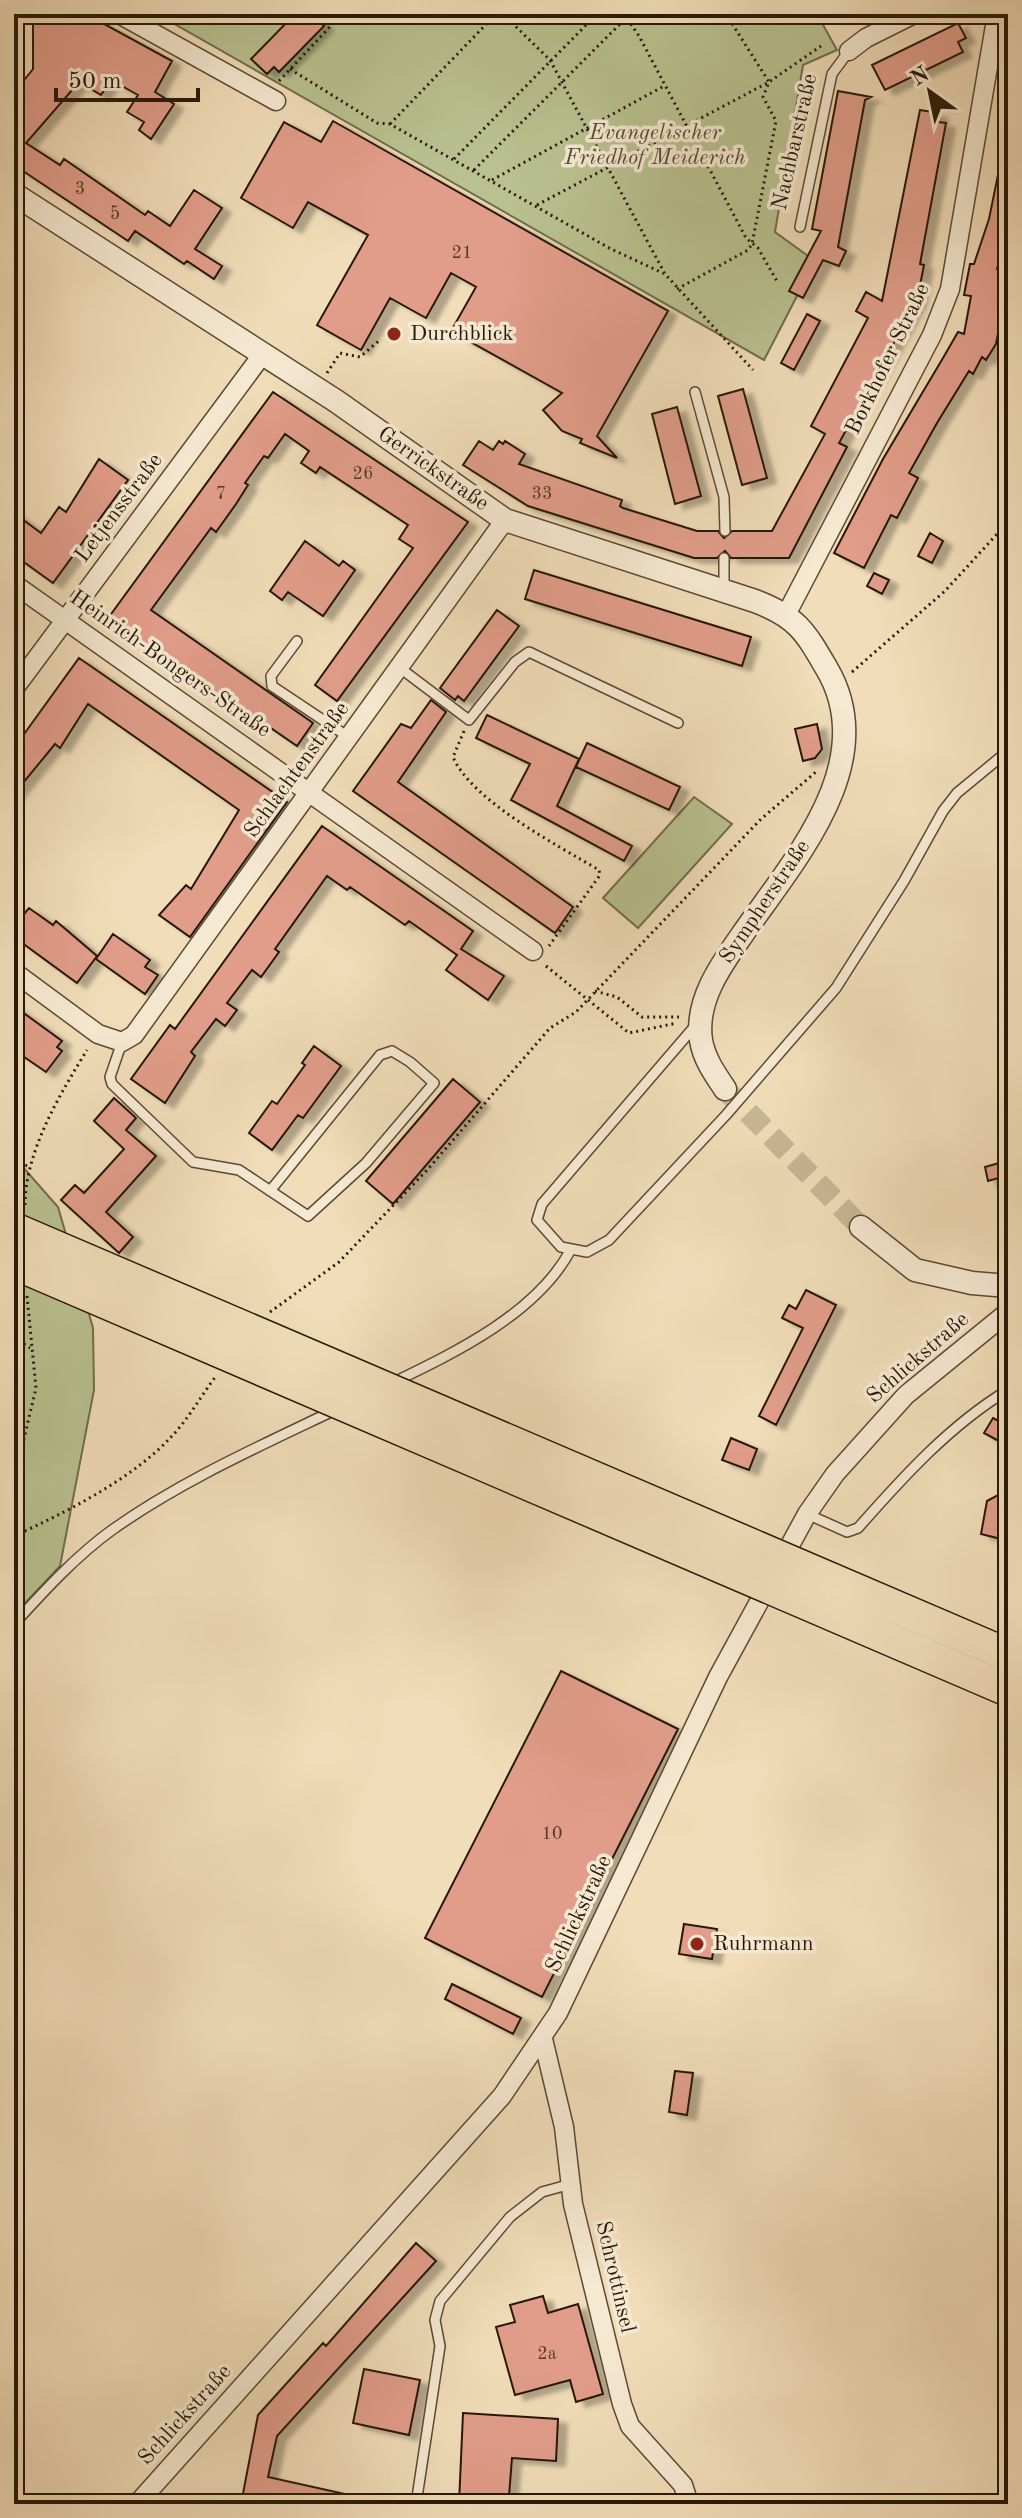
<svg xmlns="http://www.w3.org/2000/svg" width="1022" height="2518" viewBox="0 0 1022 2518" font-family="'Old Standard TT',serif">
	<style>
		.green { fill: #b9c190; stroke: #706d4c; stroke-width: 2 }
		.building { fill: #e19d8a; stroke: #281908; stroke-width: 2; filter: url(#shadow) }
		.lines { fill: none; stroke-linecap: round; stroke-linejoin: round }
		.tertiary-tunnel { stroke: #c9b696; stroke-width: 22; stroke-dasharray: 22 11; stroke-linecap: butt }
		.service-casing { stroke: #5a4a34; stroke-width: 12 }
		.minor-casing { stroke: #5a4a34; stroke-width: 21 }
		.tertiary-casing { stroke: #5a4a34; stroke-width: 25 }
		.path { stroke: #281908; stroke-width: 3; stroke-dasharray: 2 4; stroke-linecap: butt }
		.service { stroke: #f6e9d2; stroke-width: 9 }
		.minor { stroke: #f6e9d2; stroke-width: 18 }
		.tertiary { stroke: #f6e9d2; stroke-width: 22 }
		.motorway-bridge-casing { stroke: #281908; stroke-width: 35; stroke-linecap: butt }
		.motorway-bridge { stroke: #f1ddb9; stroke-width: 32 }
		.poi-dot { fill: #8f2418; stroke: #f6e9d2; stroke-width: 3 }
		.labels { text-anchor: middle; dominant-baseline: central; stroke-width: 7; stroke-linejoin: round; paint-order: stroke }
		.number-label { font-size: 18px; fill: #563a28 }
		.park-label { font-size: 22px; font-style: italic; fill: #544b31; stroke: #f6e9d2 }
		.street-label { font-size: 22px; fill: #281908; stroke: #f6e9d2 }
		.poi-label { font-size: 22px; fill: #281908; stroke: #f6e9d2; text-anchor: start }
	</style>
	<defs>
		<filter id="shadow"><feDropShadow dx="9" dy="5" stdDeviation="2" flood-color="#0004"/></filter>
	</defs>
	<rect width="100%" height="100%" fill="#f1ddb9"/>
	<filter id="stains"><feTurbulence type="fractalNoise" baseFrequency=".0025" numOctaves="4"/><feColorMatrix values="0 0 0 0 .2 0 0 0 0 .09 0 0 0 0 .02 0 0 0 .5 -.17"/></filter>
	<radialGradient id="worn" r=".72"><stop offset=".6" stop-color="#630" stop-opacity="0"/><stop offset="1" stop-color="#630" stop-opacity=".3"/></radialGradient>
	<path class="green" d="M157 14H817L837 50 803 65 775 232 815 261 764 360Z
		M694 797 732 824 638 928 603 898Z
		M14 1157 58 1207 93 1328 94 1390 60 1566 14 1615Z"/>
	<path class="building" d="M33 14H86L172 61 155 92 174 104 151 139 139 130 144 122 127 112 138 95 111 80 101 95 79 82 26 143 60 165 64 159 145 215 148 211 170 226 194 190 222 208 195 249 222 266 214 279 187 261 184 264 135 231 128 241 14 165V134L18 137 17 89 33 69Z
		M295 14H312L324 26 279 72 274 67 267 74 251 59Z
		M958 23 966 38 958 42 963 52 885 90 872 65Z
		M838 91 871 97 865 100 838 247 846 251 839 266 823 260 803 298 789 291 821 231 812 229Z
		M920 110 939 113 937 122 946 123 920 264 924 265 917 301 839 443 847 447 789 558H731L725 551 717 558H694L528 506 463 465 479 441 493 450 499 441 503 444 505 441 525 454 519 464 622 500 620 506 623 508 697 531H718L724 538 732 531H772L825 434 811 426 868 318 856 311 866 292 882 301Z
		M333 121 668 311 597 436 617 458 580 443 582 439 562 431 543 410 562 393 451 331 476 287 451 273 426 318 390 298 361 350 317 325 368 235 308 202 293 228 241 198 284 122 321 142Z
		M1001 160 1008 161V238L997 269 1005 270 998 308 1008 310V324L1000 323 996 344 986 360 982 357 973 374 969 371 937 423 909 473 918 478 897 518 891 515 864 568 834 553 883 459 943 358 958 332 964 334 971 296 964 295 970 264H974L989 219Z
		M807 314 820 321 794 370 781 363Z
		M743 389 767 478 742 485 718 396Z
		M273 392 468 522 337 701 315 685 413 548 399 539 408 525 320 467 316 473 301 463 309 451 285 434 268 458 264 456 245 483 248 485 236 504 216 532 211 528 151 610 313 723 297 746 229 699 227 702 202 688 106 621Z
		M677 407 701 496 675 504 652 414Z
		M99 459 128 480 53 583 14 555V513L41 533 59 507 66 512Z
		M930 533 943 541 932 563 918 556Z
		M305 541 339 566 343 561 355 570 323 616 288 592 282 600 270 591Z
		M534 570 751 637 742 666 525 599Z
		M874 573 889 580 882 594 867 586Z
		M497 610 519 626 464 701 458 696 455 700 440 688Z
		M79 658 287 802 190 937 159 915 186 885 191 889 239 810 88 704 60 748 55 744 14 794V748Z
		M431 700 446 712 398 782 573 907 555 933 353 791 401 724 411 728Z
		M487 715 579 759 557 806 632 846 624 861 511 800 530 764 476 738Z
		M817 724 822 749 815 758 803 761 795 729Z
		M587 743 680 787 669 810 576 767Z
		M322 826 473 931 461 949 504 976 488 1000 446 970 457 955 409 921 405 925 350 887 347 890 327 876 275 949 279 952 261 977 252 970 227 1003 237 1010 225 1026 216 1019 191 1052 195 1056 165 1103 131 1079 170 1025 175 1029Z
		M14 904 25 913 29 908 53 925 56 921 97 956 77 983 14 937Z
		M113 934 150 960 145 967 158 975 145 994 96 959Z
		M14 1006 62 1041 57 1047 62 1051 46 1072 14 1050Z
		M314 1046 341 1066 303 1118 298 1115 272 1150 249 1133 272 1101 277 1104 305 1065 302 1063Z
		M453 1079 480 1102 393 1204 366 1181Z
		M114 1098 136 1118 126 1130 156 1156 106 1212 133 1237 119 1253 61 1200 75 1185 84 1193 124 1149 94 1121Z
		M999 1163 1002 1177 988 1181 985 1167Z
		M806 1290 836 1305 776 1425 759 1416 803 1328 782 1318 789 1305 796 1309Z
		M993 1418 1008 1426V1446L984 1433Z
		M731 1438 757 1449 749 1470 722 1460Z
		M998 1495 1008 1498V1523L1001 1539 981 1534 987 1501Z
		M561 1671 678 1729 542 1997 425 1938Z
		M684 1924 717 1929 712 1959 679 1954Z
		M452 1984 521 2018 513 2034 445 1999Z
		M675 2071 693 2073 687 2115 669 2112Z
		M416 2243 436 2261 277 2436 268 2477 363 2498 362 2504H241L258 2415 323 2343 326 2346Z
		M543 2296 548 2313 578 2304 603 2394 576 2402 570 2380 515 2395 496 2327 515 2322 510 2305Z
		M364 2369 420 2380 409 2435 353 2423Z
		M463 2413 558 2419 556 2461 512 2458 509 2496 490 2494 488 2504H459Z"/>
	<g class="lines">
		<path class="tertiary-tunnel" d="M725 1089 861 1227"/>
		<defs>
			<path id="service" d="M800 227 832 74 849 51
				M695 392 724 497 725 531
				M724 591V558
				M297 641 271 676 272 686 350 738
				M400 668 469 720 515 662 529 652 678 723
				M695 1026 542 1204 537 1220 561 1247 587 1252 609 1240 726 1115 836 988 904 881 943 811 957 793 1008 751
				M122 1042 110 1077 112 1084 193 1162 239 1170 308 1216 366 1163 434 1083 410 1062 392 1051 380 1055 270 1191
				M392 1383C454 1353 536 1314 570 1251
				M807 1514 847 1532 858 1528C903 1477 950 1425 1008 1390
				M14 1624C44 1591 76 1556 112 1530 181 1481 260 1446 335 1410
				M416 2504 440 2346 435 2320 440 2301 510 2217 542 2192 571 2184"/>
			<path id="minor" d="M119 14 276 101
				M849 51 866 38 914 14
				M14 584 533 951
				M787 613 932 335 950 289 997 14
				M14 689 262 355
				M14 972 98 1034 122 1042 134 1035 505 520
				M543 2039 564 2127 573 2204 622 2404 630 2426 683 2485 689 2504
				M137 2504 502 2096 558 2013 718 1677 807 1514 835 1474 906 1395 1008 1312"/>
			<path id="tertiary" d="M14 194 336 401 505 520 755 601C797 617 805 631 827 669 882 763 793 861 742 935 721 965 695 1001 701 1040 704 1059 715 1074 725 1089
				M861 1227 915 1270 972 1283 1008 1286"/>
		</defs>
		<use href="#service" class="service-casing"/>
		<use href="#minor" class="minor-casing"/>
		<use href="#tertiary" class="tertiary-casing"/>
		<path class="path" d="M503 14 550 60 665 274 753 370
			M624 14 639 36 746 238 758 248 778 283
			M844 14 852 23
			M212 25 216 14
			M290 69 377 123 390 124 611 249 665 274
			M279 81 342 14
			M390 124 496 14
			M454 159 597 14
			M474 170 626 18
			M492 180 664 86
			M537 205 769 82 821 46
			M677 289 748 250 752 244 776 121 763 97 769 82 726 14
			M327 373 340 353 360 357 381 339
			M852 672 945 591 1008 522
			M464 731 453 757C472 801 557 845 599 870L600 875 549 946
			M546 966 629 1033 677 1023
			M595 991 617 997 642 1017H679
			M14 1161 30 1167
			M25 1205C25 1152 60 1094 87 1050
			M270 1312 339 1262 428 1169 550 1028 576 1012 761 819 817 771
			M14 1337 30 1348
			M14 1481 36 1388 27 1296
			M14 1536C65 1513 134 1478 172 1436 189 1418 201 1396 216 1376"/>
		<use href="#service" class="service"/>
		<use href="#minor" class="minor"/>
		<use href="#tertiary" class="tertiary"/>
		<defs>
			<path id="motorway-bridge" d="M14 1229 1008 1655
				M14 1263 1008 1690"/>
		</defs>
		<use href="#motorway-bridge" class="motorway-bridge-casing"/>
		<use href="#motorway-bridge" class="motorway-bridge"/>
	</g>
	<g class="poi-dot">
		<circle cx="394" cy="334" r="8"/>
		<circle cx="697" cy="1944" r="8"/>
	</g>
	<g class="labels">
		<g class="number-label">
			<text x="80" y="189">3</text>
			<text x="115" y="214">5</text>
			<text x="462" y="253">21</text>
			<text x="363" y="474">26</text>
			<text x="221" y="494">7</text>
			<text x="542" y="494">33</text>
			<text x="552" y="1834">10</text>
			<text x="547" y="2354">2a</text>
		</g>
		<g class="park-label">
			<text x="655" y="133">Evangelischer<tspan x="655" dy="25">Friedhof Meiderich</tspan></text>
		</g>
		<g class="street-label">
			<text transform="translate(795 142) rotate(-77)">Nachbarstraße</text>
			<text transform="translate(888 359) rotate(-64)">Borkhofer Straße</text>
			<text transform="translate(433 469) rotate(35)">Gerrickstraße</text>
			<text transform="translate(119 508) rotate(-53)">Letjensstraße</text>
			<text transform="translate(170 664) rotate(35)">Heinrich-Bongers-Straße</text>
			<text transform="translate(297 770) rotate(-54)">Schlachtenstraße</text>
			<text transform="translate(765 902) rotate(-56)">Sympherstraße</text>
			<text transform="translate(918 1358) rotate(-41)">Schlickstraße</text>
			<text transform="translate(579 1914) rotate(-65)">Schlickstraße</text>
			<text transform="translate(615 2277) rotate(77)">Schrottinsel</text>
			<text transform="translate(185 2415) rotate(-48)">Schlickstraße</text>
		</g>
		<g class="poi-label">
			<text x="410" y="334">Durchblick</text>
			<text x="713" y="1944">Ruhrmann</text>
		</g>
	</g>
	<rect width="1022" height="2518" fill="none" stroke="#f1ddb9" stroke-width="48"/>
	<rect x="16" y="16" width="990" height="2486" fill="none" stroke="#281908" stroke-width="4"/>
	<rect x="24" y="24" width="974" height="2470" fill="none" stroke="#281908" stroke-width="2"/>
	<g transform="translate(930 92) rotate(327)" stroke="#f6e9d2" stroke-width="6" paint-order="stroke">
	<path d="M0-6L14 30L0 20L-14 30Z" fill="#281908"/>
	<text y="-12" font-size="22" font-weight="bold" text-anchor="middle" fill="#281908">N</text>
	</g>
	<path d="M56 88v12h142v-12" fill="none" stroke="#281908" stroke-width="4"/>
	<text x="68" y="88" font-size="24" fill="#281908" stroke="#f6e9d2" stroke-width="6" paint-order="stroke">50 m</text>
	<rect width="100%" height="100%" filter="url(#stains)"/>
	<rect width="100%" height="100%" fill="url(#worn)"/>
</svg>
